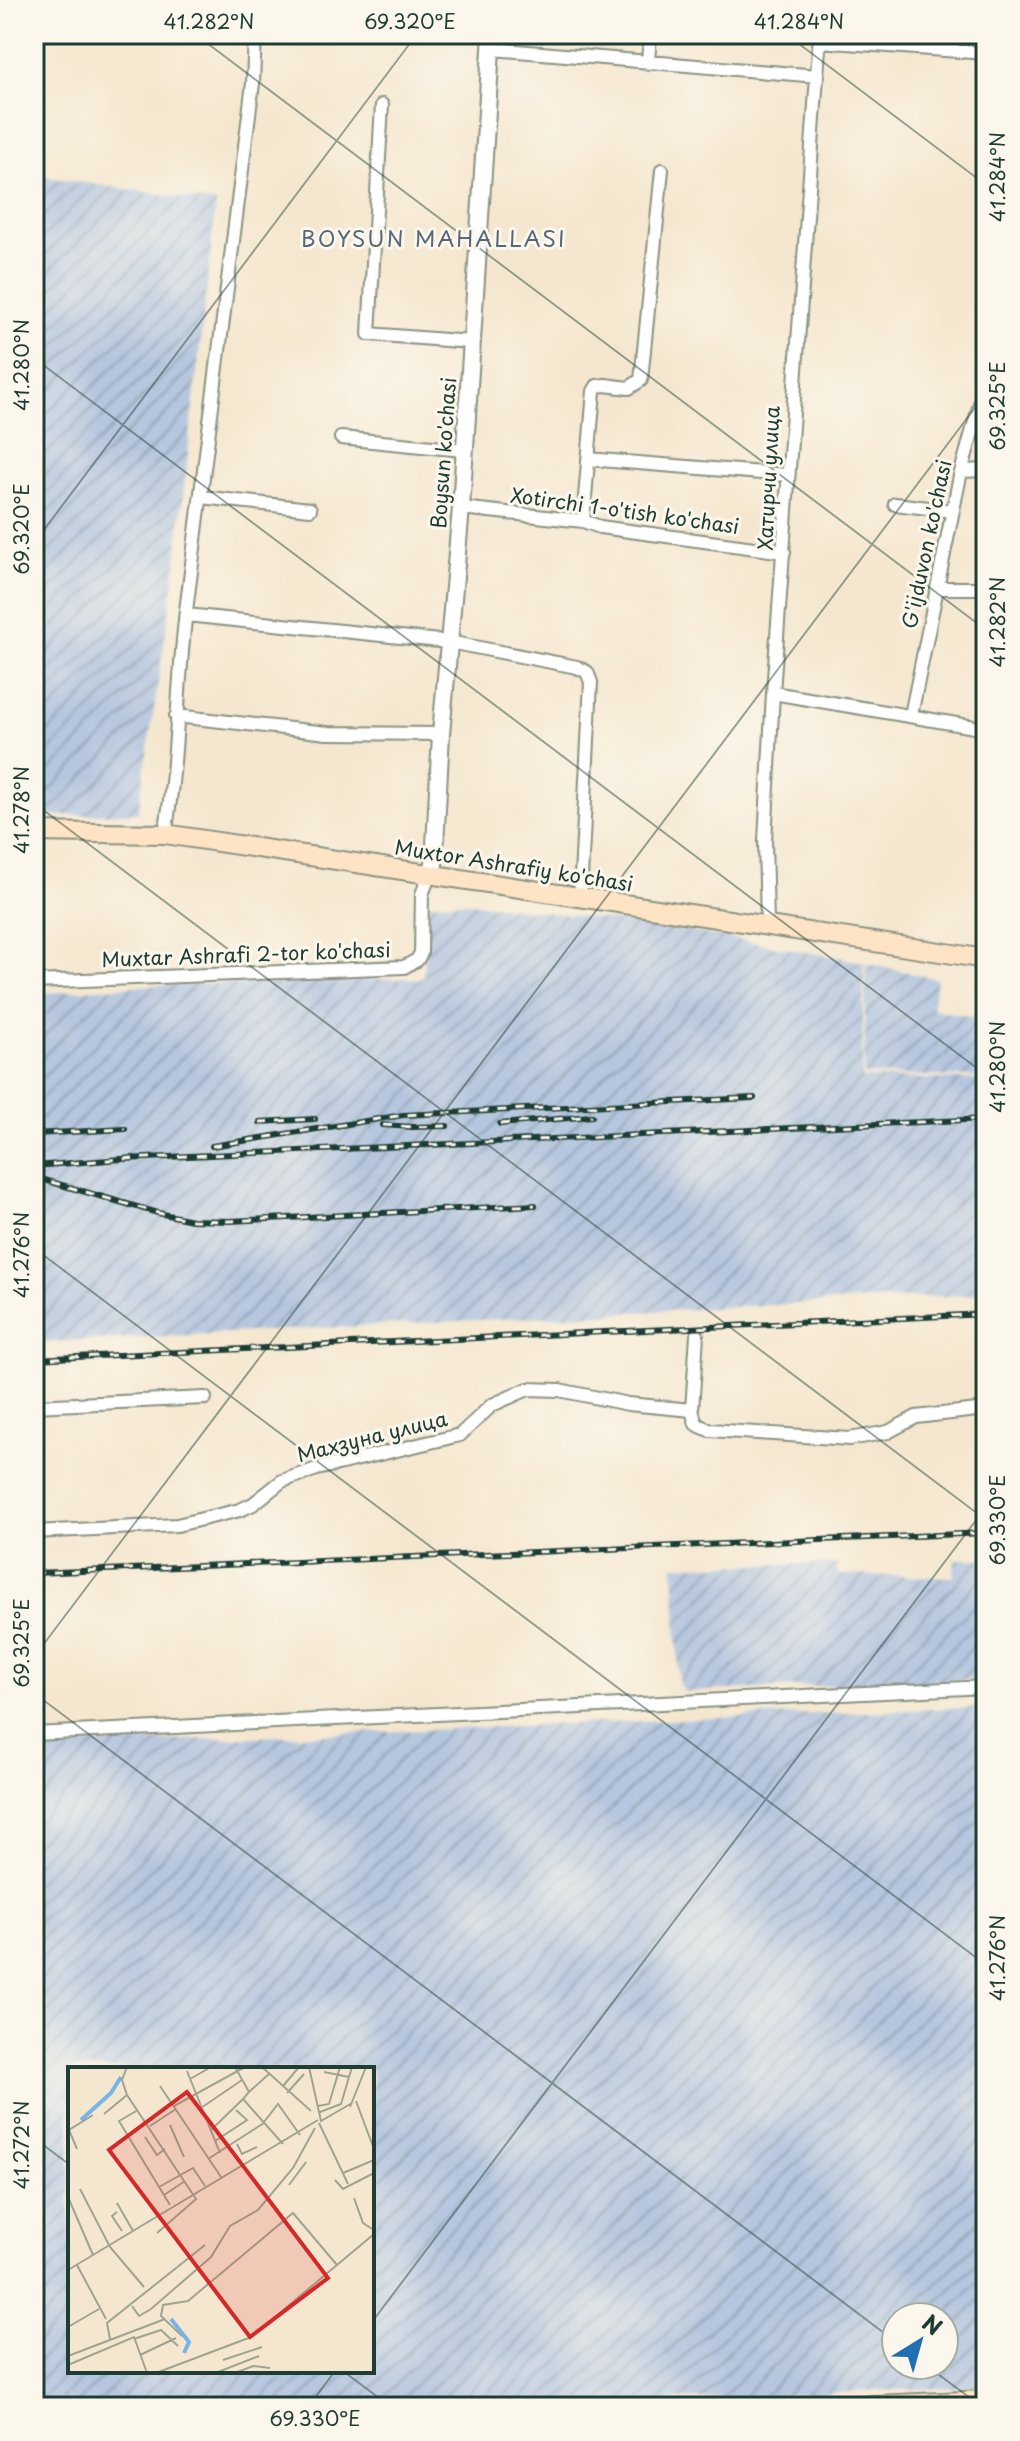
<svg xmlns="http://www.w3.org/2000/svg" width="1020" height="2441" viewBox="0 0 1020 2441" font-family="'Playpen Sans',sans-serif">
	<style>
		.industrial { fill: url(#industrial-furrows); fill-rule: evenodd }
		.lines { fill: none; stroke-linecap: round; stroke-linejoin: round }
		.minor-casing { stroke: #8a9282; stroke-width: 16 }
		.tertiary-casing { stroke: #8a9282; stroke-width: 20 }
		.secondary-casing { stroke: #8a9282; stroke-width: 22 }
		.minor { stroke: #fff; stroke-width: 12 }
		.tertiary { stroke: #fff; stroke-width: 16 }
		.secondary { stroke: #fee4c5; stroke-width: 18 }
		.rail-casing { stroke: #1f3d34; stroke-width: 6 }
		.rail { stroke: #fbf7ec; stroke-width: 3; stroke-dasharray: 9; stroke-linecap: butt }
		.ticks { fill: none; stroke: #1f3d34; stroke-width: 2; stroke-opacity: 0.45 }
		.labels { text-anchor: middle; dominant-baseline: central; stroke-width: 6; stroke-linejoin: round; paint-order: stroke }
		.street-label { font-size: 20px; fill: #1f3d34; stroke: #fbf7ec }
		.neighbourhood-label { font-size: 22px; letter-spacing: 2px; fill: #586879; stroke: #fbf7ec }
		.inset-river { fill: none; stroke: #77b4e9; stroke-width: 4 }
		.inset-road { fill: none; stroke: #9fa391; stroke-width: 2 }
		.view { fill: #d62828; fill-opacity: 0.15; stroke: #d62828; stroke-width: 4 }
		.inset-edge { fill: none; stroke: #1f3d34; stroke-width: 4 }
		.neatline { fill: none; stroke: #1f3d34; stroke-width: 3 }
		.ticks-label { font-size: 20px; text-anchor: middle; fill: #1f3d34 }
	</style>
	<defs>
		<pattern id="industrial-furrows" width="10" height="10" patternUnits="userSpaceOnUse" patternTransform="scale(2)"><rect width="10" height="10" fill="#b5c6de"/><path d="M-1 1l2-2M0 10L10 0M9 11l2-2" fill="none" stroke="#93a2b5"/></pattern>
	</defs>
	<rect width="100%" height="100%" fill="#fbf7ec"/>
	<filter id="ink" filterUnits="userSpaceOnUse"><feTurbulence type="fractalNoise" baseFrequency=".0125" numOctaves="2"/><feDisplacementMap in="SourceGraphic" scale="16" xChannelSelector="R" yChannelSelector="G"/><feConvolveMatrix kernelMatrix="1 2 1 2 8 2 1 2 1" color-interpolation-filters="sRGB"/></filter>
	<filter id="wash" filterUnits="userSpaceOnUse"><feTurbulence type="fractalNoise" baseFrequency=".006" numOctaves="4" result="noise"/><feDisplacementMap in="SourceGraphic" scale="32" xChannelSelector="R" yChannelSelector="G"/><feGaussianBlur stdDeviation="1.8" result="paint"/><feColorMatrix in="noise" values="0 0 0 0 0 0 0 0 0 0 0 0 0 0 0 0 0 1.4 0 .05"/><feComposite in="paint" operator="in"/></filter>
	<g filter="url(#wash)">
		<rect width="100%" height="100%" fill="#f5e7cf"/>
		<path class="industrial" d="M34 175 216 203 174 579 138 812 34 817Z
			M467 902 679 929 864 962 862 1078 986 1080V1294L34 1343V994L134 986 423 978 428 903Z
			M866 963 937 979 932 1009 986 1019V1077L864 1075Z
			M955 1559H986V1679L684 1692 679 1683 674 1565 836 1564 838 1575 954 1577Z
			M986 1707V2386L528 2407H34V1746ZM372 2069V2371H70V2069ZM944 2317V2365H896V2317Z"/>
	</g>
	<g filter="url(#ink)">
		<g class="lines">
			<defs>
				<path id="minor" d="M819 41 986 53
					M492 49 818 76
					M952 50 955 34
					M648 63 650 34
					M382 105 369 334 471 342
					M341 438 463 450
					M588 459 787 475
					M962 471 986 470
					M201 497 310 509
					M895 504 953 511
					M461 508 583 521 600 527 784 552
					M583 521 594 391 597 386 605 385 629 388 641 380 662 170
					M937 588H986
					M186 615 449 642 577 667 587 672 591 682 580 897
					M773 693 986 729
					M911 715 960 476 986 382
					M176 716 327 733 441 734
					M165 834C178 760 177 685 186 611 208 435 231 259 253 83L255 34
					M767 925 765 841 773 693 820 34
					M34 982 404 967 417 960 421 953 422 894 430 874
					M34 1406 205 1398
					M692 1410 697 1335
					M34 1532 177 1525 240 1510 253 1504 282 1481 317 1469 460 1435 492 1405 528 1389 559 1390 628 1404 692 1410 696 1424 709 1430 850 1439 888 1432 916 1417 986 1409
					M34 1734 986 1687"/>
				<path id="tertiary" d="M430 874 434 864 441 734 461 508 492 34"/>
				<path id="secondary" d="M34 832 165 834 986 959
					M830 2407 986 2400"/>
			</defs>
			<use href="#minor" class="minor-casing"/>
			<use href="#tertiary" class="tertiary-casing"/>
			<use href="#secondary" class="secondary-casing"/>
			<use href="#minor" class="minor"/>
			<use href="#tertiary" class="tertiary"/>
			<use href="#secondary" class="secondary"/>
			<defs>
				<path id="rail" d="M260 1122 315 1119
					M500 1124 592 1116
					M383 1125 412 1127 447 1126
					M34 1134 125 1129
					M212 1146 403 1115 754 1098
					M124 1159 986 1119
					M34 1166 134 1158
					M34 1177 158 1213 192 1220 230 1221 535 1205
					M34 1359 986 1314
					M34 1573 986 1533"/>
			</defs>
			<use href="#rail" class="rail-casing"/>
			<use href="#rail" class="rail"/>
		</g>
	</g>
	<path class="ticks" d="M195 34 986 630M786 34 986 185M34 358 986 1075M34 543 417 34M34 803 986 1520M34 1248 986 1965M34 1657 986 393M34 1693 896 2342M34 2138 70 2165M372 2322 986 1507M926 2365 982 2407M343 2371 391 2407M308 2407 335 2371"/>
	<g class="labels">
		<g class="street-label">
			<text transform="translate(443 453) rotate(-86)">Boysun ko'chasi</text>
			<text transform="translate(768 478) rotate(-87)">Хатирчи улица</text>
			<text transform="translate(625 510) rotate(8)">Xotirchi 1-o'tish ko'chasi</text>
			<text transform="translate(926 544) rotate(-78)">G'ijduvon ko'chasi</text>
			<text transform="translate(514 865) rotate(9)">Muxtor Ashrafiy ko'chasi</text>
			<text transform="translate(246 954) rotate(-2)">Muxtar Ashrafi 2-tor ko'chasi</text>
			<text transform="translate(372 1436) rotate(-14)">Махзуна улица</text>
		</g>
		<g class="neighbourhood-label">
			<text x="434" y="237">BOYSUN MAHALLASI</text>
		</g>
	</g>
	<g transform="translate(68 2067)">
		<rect width="306" height="306" fill="#f5e7cf"/>
		<path class="inset-river" d="M13 53 43 26 53 10M103 252 121 275 116 286"/>
		<path class="inset-road" d="M59 0 54 13 59 28 128 132 89 166M167 0 181 25 175 32 215 77M194 0 243 44M241 0 253 54 284 36M119 4 152 86M256 5 281 10M122 12 143 0M92 19 153 110M215 19 231 0M181 25 202 6M219 26 236 7M288 34 306 82M106 39 177 0M250 39 261 37 272 0M282 40 298 0M133 41 174 13M70 43 51 54 102 138M252 45 273 37 284 0M36 47 59 28M196 55 210 37 232 68M251 56 280 117M102 58 116 90M82 59 108 42M142 64 175 32M77 70 89 88 97 82M147 74 179 53 168 43M169 77 174 87 189 80M9 82 1 63 25 48M140 92 196 56M275 106 306 93M267 113 275 122 306 106M221 118 238 95M91 120 125 101 137 119M12 122 42 180 76 220M96 128 117 114M0 130 25 188M286 131 295 156 306 163M49 136 65 164M49 145 44 149 54 164M9 198 38 252M0 203 250 53M64 239 71 249 83 242 143 190 162 159 190 143 225 101 247 61M0 260 31 242M114 269 93 249 95 238 120 234 225 146 269 198M42 272 39 256 137 178M66 272 93 263 110 279M72 288 108 271M0 289 97 252M155 293 194 280M0 298 66 270 79 306M150 305 191 289M88 306 183 270 306 167M167 306 185 299 202 301"/>
		<path class="view" d="M119 25 260 211 182 270 41 83Z"/>
		<rect width="306" height="306" class="inset-edge"/>
	</g>
	<rect width="1020" height="2441" fill="none" stroke="#fbf7ec" stroke-width="88"/>
	<g transform="translate(920 2341) rotate(37)"><circle r="38" fill="#fbf7ec" stroke="#a3ada2" stroke-width="2"/>
	<path d="M0-6L14 30L0 20L-14 30Z" fill="#1f6fb2"/>
	<text y="-12" font-size="22" font-weight="bold" text-anchor="middle" fill="#1f3d34">N</text>
	</g>
	<rect x="44" y="44" width="932" height="2353" class="neatline"/>
	<g class="ticks-label">
		<text x="209" y="29">41.282°N</text>
		<text x="410" y="29">69.320°E</text>
		<text x="799" y="29">41.284°N</text>
		<text transform="translate(998 177) rotate(-90)" y="7">41.284°N</text>
		<text transform="translate(22 365) rotate(-90)" y="7">41.280°N</text>
		<text transform="translate(998 406) rotate(-90)" y="7">69.325°E</text>
		<text transform="translate(22 529) rotate(-90)" y="7">69.320°E</text>
		<text transform="translate(998 622) rotate(-90)" y="7">41.282°N</text>
		<text transform="translate(22 810) rotate(-90)" y="7">41.278°N</text>
		<text transform="translate(998 1067) rotate(-90)" y="7">41.280°N</text>
		<text transform="translate(22 1255) rotate(-90)" y="7">41.276°N</text>
		<text transform="translate(998 1520) rotate(-90)" y="7">69.330°E</text>
		<text transform="translate(22 1643) rotate(-90)" y="7">69.325°E</text>
		<text transform="translate(998 1958) rotate(-90)" y="7">41.276°N</text>
		<text transform="translate(22 2145) rotate(-90)" y="7">41.272°N</text>
		<text x="315" y="2426">69.330°E</text>
	</g>
</svg>
